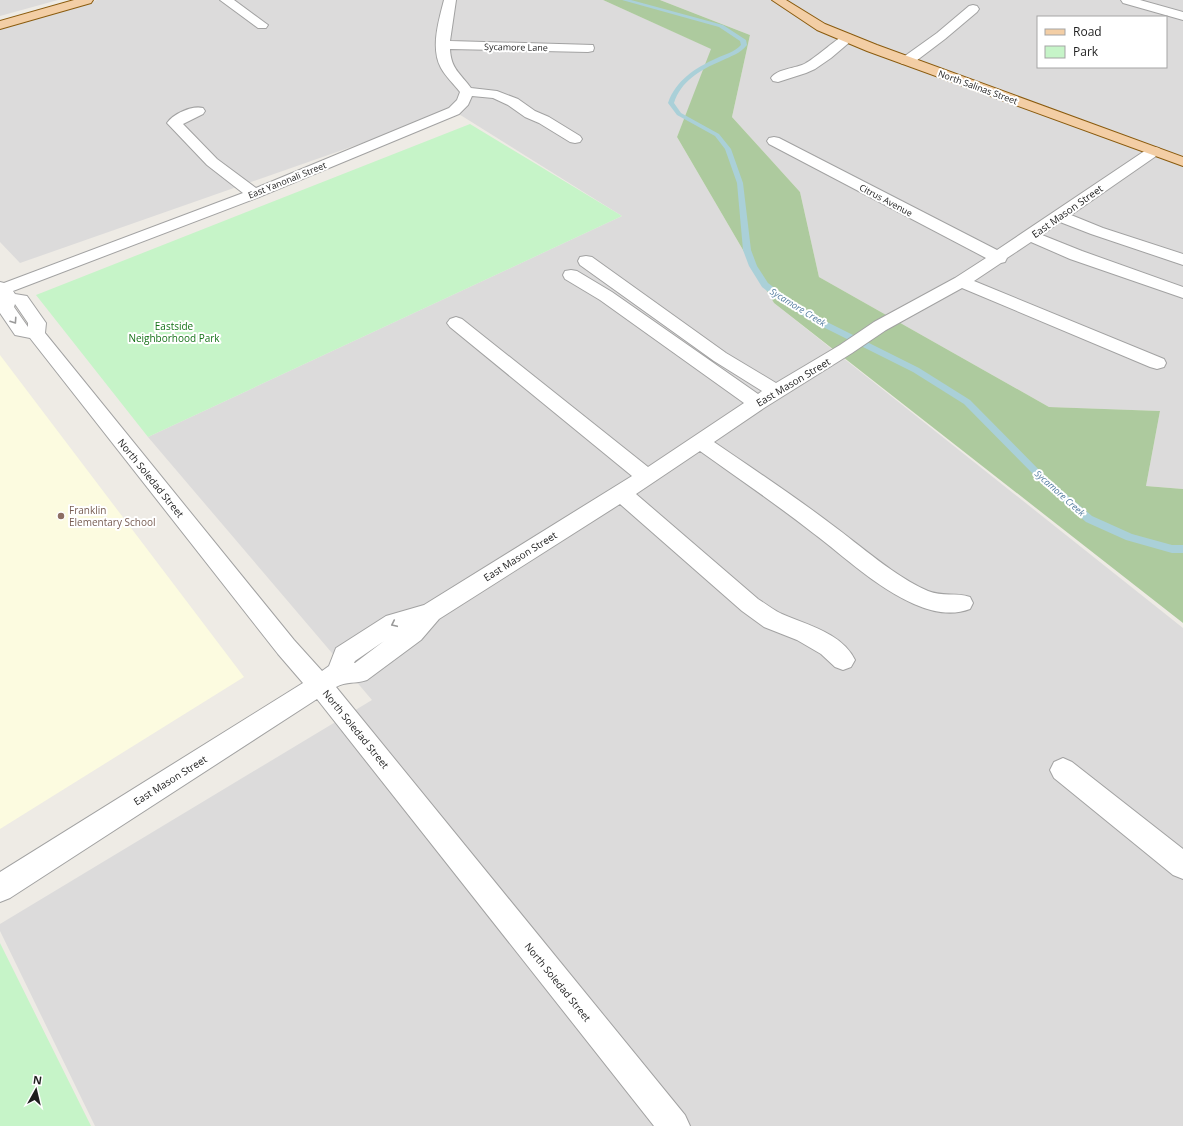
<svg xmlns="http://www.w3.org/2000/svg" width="1183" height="1126" viewBox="0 0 1183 1126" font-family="'Open Sans',sans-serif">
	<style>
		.residential { fill: #dcdbdb; fill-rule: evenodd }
		.education { fill: #fcfbe0 }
		.forest { fill: #adca9e }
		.park { fill: #c6f4c8 }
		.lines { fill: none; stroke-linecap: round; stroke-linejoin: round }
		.stream { fill: #aad0d8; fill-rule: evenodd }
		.minor-casing { stroke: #a2a2a2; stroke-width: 2 }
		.major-casing { stroke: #8a5b0e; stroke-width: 2 }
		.minor { fill: #fff; fill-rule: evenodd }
		.major { fill: #f3cea5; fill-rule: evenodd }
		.oneway { stroke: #9a9a9a }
		.education-dot { fill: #8d6e63; stroke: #fff; stroke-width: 1.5 }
		.labels { text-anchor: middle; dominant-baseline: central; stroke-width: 4; stroke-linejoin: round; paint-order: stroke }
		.far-street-label { font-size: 9px; fill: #1e1e1e; stroke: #fff }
		.far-water-label { font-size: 9px; font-style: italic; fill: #517a9e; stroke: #fff }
		.street-label { font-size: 10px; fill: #1e1e1e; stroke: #fff }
		.park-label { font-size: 10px; fill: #167219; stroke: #fff }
		.education-label { font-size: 10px; fill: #785e54; stroke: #fff; text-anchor: start }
	</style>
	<rect width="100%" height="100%" fill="#eeebe5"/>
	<path class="residential" d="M0 0H58L0 16Z
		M97 0H603L712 49 677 137 774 303 1183 628V1126H95L0 931V924L372 700 148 437 622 216 454 111 20 263 0 242V28Z
		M660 0H1183V489L1146 486 1160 411 1049 407 819 277 800 192 732 117 750 35ZM1038 17H1166V67H1038Z"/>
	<path class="education" d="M0 355 244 677 0 829Z"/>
	<path class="forest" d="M603 0H660L750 35 732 117 800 192 819 277 1049 407 1160 411 1146 486 1183 489V623L774 303 677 137 711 49Z"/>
	<path class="park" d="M470 124 622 216 148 437 36 295Z
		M0 943 91 1126H0Z"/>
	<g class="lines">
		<path class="stream" d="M622 0H631L723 25 746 40 747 45C740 54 731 56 721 61 700 70 681 81 674 103L681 113 719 134 731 149 743 183 751 250 757 266 768 283 790 300 819 318 919 368 970 400 1048 479 1092 516 1132 534 1172 545H1183V553H1172L1126 540 1086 522 1042 483 964 404 913 372 813 322 784 304 762 287 749 266 743 250 737 183 725 149 715 136 677 115 668 103C676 80 695 68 717 58 726 54 734 52 741 45L740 41 719 27Z"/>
		<defs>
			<path id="minor" d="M220 0H234L268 25 266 28H258Z
				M444 0H456L450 41 593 45 594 48 593 51 588 52 450 49C451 69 460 73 471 88L497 91 518 99 535 111 549 117 580 136 582 139 580 142 575 143 570 142 539 123 525 117 508 105 493 98 472 96 468 105 459 114 259 197 13 291 15 294 27 296 46 323 45 333 294 640 322 671 329 666 336 648 386 616 424 605 632 476 450 327 447 323 450 319 456 317 462 319 648 467 744 403 600 300 565 279 563 275 565 271 571 270 577 271 612 292 758 394 762 391 714 361 580 265 578 261 580 257 586 256 592 257 726 353 776 383 840 345 874 322 955 278 986 258 769 144 767 141 769 138 774 137 779 138 997 250 1149 148 1154 147 1159 148 1161 151 1159 154 1071 215 1103 228 1183 254V265L1091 234 1060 222 1042 235 1082 251 1183 287V298L1070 259 1031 242 1007 258 1005 262 1001 263 974 281 1164 359 1166 363 1164 367 1157 369 1150 367 962 288 886 330 852 353 764 408 714 442C753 469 793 495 831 524 861 546 894 576 928 591 942 597 956 592 970 597L973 603 970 609C952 616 932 612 914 604 877 588 845 557 813 533 776 504 738 478 700 451L636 494 758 599C766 604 773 610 782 614 807 625 842 633 855 660L851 667 843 670 835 667 821 654 797 640 764 627 742 611 620 504 439 619 421 640 367 680C356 684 346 681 336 687L685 1115 690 1126H654L317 699 10 898 0 902V872L303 683 278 654 30 338 15 335 0 313V282L4 283 243 193 207 165 167 123C173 114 192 105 203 108L205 111 203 114 183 124 217 159 256 188 449 108 457 100 460 92C454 84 446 77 441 68 430 48 439 20 444 0ZM15 304 28 323V327L14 307ZM384 641 355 663H354L355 661Z
				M1121 0H1140L1183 12V20L1123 3Z
				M973 5 977 6 979 9 977 12 945 39 912 64H902L900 61 902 58 937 33 969 6Z
				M847 34 851 35 853 38 851 41 831 58 815 69 806 73 778 82 773 81 771 78C778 68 796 69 806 63 817 57 838 37 847 34Z
				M1063 758 1072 762 1183 849V879L1173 875 1054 778 1050 770 1054 762Z"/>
			<path id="major" d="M74 0H93L91 3 0 29V21Z
				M772 0H786L825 24 877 45 1183 157V166L867 51 817 30Z"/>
		</defs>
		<use href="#minor" class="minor-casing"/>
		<use href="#major" class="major-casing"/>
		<use href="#minor" class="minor"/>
		<use href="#major" class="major"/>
	</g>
	<defs><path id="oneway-chevron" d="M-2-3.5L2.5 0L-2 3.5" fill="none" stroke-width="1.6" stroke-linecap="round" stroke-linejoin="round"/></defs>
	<g class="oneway">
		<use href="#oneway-chevron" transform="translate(14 321) rotate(56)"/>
		<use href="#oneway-chevron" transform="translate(394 624) rotate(155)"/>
	</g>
	<circle class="education-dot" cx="61" cy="516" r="4"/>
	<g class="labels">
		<g class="far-street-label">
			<text transform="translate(516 47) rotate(1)">Sycamore Lane</text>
			<text transform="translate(978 87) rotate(20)">North Salinas Street</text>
			<text transform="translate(287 180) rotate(-22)">East Yanonali Street</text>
			<text transform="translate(886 200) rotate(28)">Citrus Avenue</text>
		</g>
		<g class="far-water-label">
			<text transform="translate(798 307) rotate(32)">Sycamore Creek</text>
			<text transform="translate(1060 493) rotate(42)">Sycamore Creek</text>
		</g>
		<g class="street-label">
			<text transform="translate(1067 211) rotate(-35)">East Mason Street</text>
			<text transform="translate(793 382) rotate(-31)">East Mason Street</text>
			<text transform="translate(151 478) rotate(51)">North Soledad Street</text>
			<text transform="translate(520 556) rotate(-32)">East Mason Street</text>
			<text transform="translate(356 729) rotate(51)">North Soledad Street</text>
			<text transform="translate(170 780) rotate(-32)">East Mason Street</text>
			<text transform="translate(558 982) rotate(51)">North Soledad Street</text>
		</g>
		<g class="park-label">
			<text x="174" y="326">Eastside<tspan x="174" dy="12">Neighborhood Park</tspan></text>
		</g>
		<g class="education-label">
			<text x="69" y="510">Franklin<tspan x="69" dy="12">Elementary School</tspan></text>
		</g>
	</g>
	<rect x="1037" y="16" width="130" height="52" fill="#ffffff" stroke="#a5a5a5"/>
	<rect x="1045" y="29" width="20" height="6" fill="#f3cea5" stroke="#a5a5a5"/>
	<text x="1073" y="36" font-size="12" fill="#1e1e1e">Road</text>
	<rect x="1045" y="46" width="20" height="12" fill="#c6f4c8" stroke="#a5a5a5"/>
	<text x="1073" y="56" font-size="12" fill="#1e1e1e">Park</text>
	<g transform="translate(36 1090) rotate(8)" stroke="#ffffff" stroke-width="3" paint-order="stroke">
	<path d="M0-3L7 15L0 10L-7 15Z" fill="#1e1e1e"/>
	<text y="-6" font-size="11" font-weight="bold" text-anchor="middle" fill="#1e1e1e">N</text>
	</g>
</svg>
